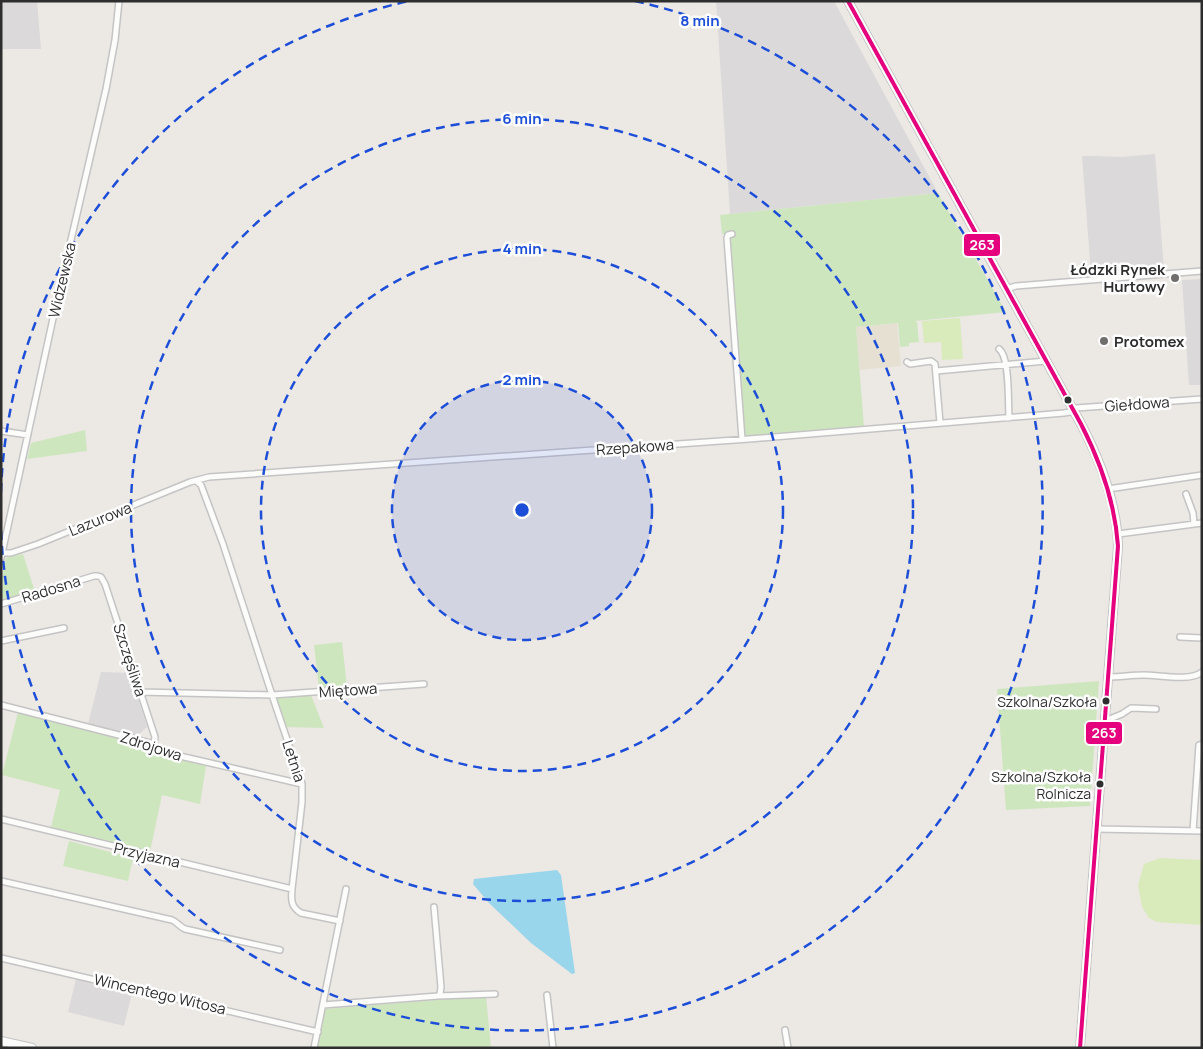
<svg xmlns="http://www.w3.org/2000/svg" width="1203" height="1049" viewBox="0 0 1203 1049" font-family="Manrope,sans-serif">
	<style>
		.industrial { fill: #dcd9db }
		.education { fill: #e6e0d3 }
		.green { fill: #cee6be }
		.pitch { fill: #d9eabb }
		.water { fill: #99d6ec }
		.lines { fill: none; stroke-linecap: round; stroke-linejoin: round }
		.street-casing { stroke: #c5c4c5; stroke-width: 8 }
		.secondary-casing { stroke: #c5c4c5; stroke-width: 10 }
		.street { stroke: #fcfcfb; stroke-width: 5 }
		.secondary { stroke: #fcfcfb; stroke-width: 8 }
		.bus-1-casing { stroke: #fff; stroke-width: 8 }
		.bus-1 { stroke: #e5007d; stroke-width: 4 }
		.ring { fill: none; stroke: #1d4ed8; stroke-width: 2.5; stroke-dasharray: 9 6 }
		.poi-dot { fill: #706f6e; stroke: #fff; stroke-width: 2 }
		.bus-dot { fill: #2e2e2e; stroke: #fff; stroke-width: 2 }
		.labels { text-anchor: middle; dominant-baseline: central; stroke-width: 5; stroke-linejoin: round; paint-order: stroke }
		.bus-label { font-size: 14px; fill: #2e2e2e; stroke: #fff; text-anchor: end }
		.poi-label { font-size: 15px; font-weight: bold; fill: #2e2e2e; stroke: #fff; text-anchor: end }
		.street-label { font-size: 15px; fill: #2e2e2e; stroke: #fff }
		.centre { fill: #1d4ed8; stroke: #fff; stroke-width: 2.5 }
		.ring-label { font-size: 15px; text-anchor: middle; font-weight: bold; fill: #1d4ed8; stroke: #fff; stroke-width: 5; stroke-linejoin: round; paint-order: stroke }
		.line-badge { stroke: #fff; stroke-width: 2 }
		.badge-label { font-size: 14px; text-anchor: middle; font-weight: bold; fill: #fff }
	</style>
	<rect width="100%" height="100%" fill="#ece8e4"/>
	<path class="industrial" d="M1 1H37L41 49H1Z
		M716 1H834L938 193 730 214Z
		M1155 154 1164 269 1091 274 1082 156H1096L1122 157Z
		M1202 279V385H1189L1182 280Z
		M101 672 130 673 147 727 137 736 88 724Z
		M76 979 132 993 124 1026 68 1012Z"/>
	<path class="education" d="M897 323 901 366 859 370 856 327Z"/>
	<path class="green" d="M938 193 1006 312 915 321 917 322 919 342 909 343V346L900 347 898 323 856 327 864 427 745 437 730 234H722L720 215Z
		M85 430 87 451 27 459 31 443Z
		M23 554 35 592 1 602V582L6 558Z
		M342 642 347 687 319 689 314 645Z
		M1099 681 1090 806 1006 810 997 689Z
		M311 695 324 728 286 727 276 698Z
		M18 712 130 739 150 746 163 756 206 766 200 804 162 795 150 852 51 827 60 790 2 775Z
		M69 841 133 858 128 881 63 866Z
		M486 996 491 1048H317L325 1009Z"/>
	<path class="pitch" d="M960 318 963 359 942 360 941 342 924 343 922 321Z
		M1160 858 1202 860V925L1157 922 1149 918 1142 907 1138 885 1144 864Z"/>
	<path class="water" d="M557 870 561 875 575 973 572 974 531 943 489 903 473 884 474 879Z"/>
	<g class="lines">
		<defs>
			<path id="street" d="M732 234 728 235 727 238 742 439
				M1006 289 1016 286 1202 271
				M999 349C1010 357 1008 403 1009 418
				M907 362 910 364 931 361 935 364 940 423
				M936 371 1046 361
				M1 431 28 435
				M196 481 201 485 223 544 272 695 302 784V802L292 889C291 900 291 907 301 913L340 921
				M1108 489 1202 475
				M1186 494 1193 513 1194 524
				M1118 534 1202 523
				M2 553H11L38 544 190 482 209 477 749 439 1064 413 1070 412 1076 408 1202 399
				M1 558 57 300 106 89 115 40 119 1
				M1 604 94 576H98L101 577 105 584 153 731 155 737 154 744
				M1180 637 1202 638
				M1 641 64 628
				M1108 677C1120 677 1132 675 1144 675 1159 675 1190 682 1202 672
				M140 692 272 695 424 684
				M1 705 154 744 162 751 171 754 302 784
				M1105 721 1122 714 1131 708 1156 709
				M1 819 292 889
				M1096 829 1202 831
				M1193 831 1199 745 1202 744
				M1 881 172 920C177 922 180 927 185 929L280 950
				M1 958 318 1032
				M547 995 553 1048
				M438 996 495 994
				M323 1005 438 996 440 994 441 987 434 907
				M785 1030 788 1048
				M314 1048 346 889"/>
			<path id="secondary" d="M848 1 1081 424C1101 462 1117 503 1118 546L1080 1048
				M1 1041 32 1048"/>
		</defs>
		<use href="#street" class="street-casing"/>
		<use href="#secondary" class="secondary-casing"/>
		<use href="#street" class="street"/>
		<use href="#secondary" class="secondary"/>
		<defs>
			<path id="bus-1" d="M848 1 1081 424C1101 463 1115 502 1118 546L1080 1048"/>
		</defs>
		<use href="#bus-1" class="bus-1-casing"/>
		<use href="#bus-1" class="bus-1"/>
	</g>
	<circle cx="522" cy="510" r="130" fill="#1d4ed8" fill-opacity=".12"/>
	<g class="ring">
		<circle cx="522" cy="510" r="130"/>
		<circle cx="522" cy="510" r="261"/>
		<circle cx="522" cy="510" r="391"/>
		<path d="M1 492A521 521 0 0 1 409 1M635 1A521 521 0 1 1 1 528"/>
	</g>
	<g class="poi-dot">
		<circle cx="1175" cy="278" r="5"/>
		<circle cx="1104" cy="341" r="5"/>
	</g>
	<g class="bus-dot">
		<circle cx="1068" cy="400" r="4.5"/>
		<circle cx="1106" cy="701" r="4.5"/>
		<circle cx="1100" cy="784" r="4.5"/>
	</g>
	<g class="labels">
		<g class="bus-label">
			<text x="1097" y="701">Szkolna/Szkoła</text>
			<text x="1091" y="776">Szkolna/Szkoła<tspan x="1091" dy="17">Rolnicza</tspan></text>
		</g>
		<g class="poi-label">
			<text x="1165" y="269">Łódzki Rynek<tspan x="1165" dy="17">Hurtowy</tspan></text>
			<text x="1114" y="341" text-anchor="start">Protomex</text>
		</g>
		<g class="street-label">
			<text transform="translate(62 280) rotate(-77)">Widzewska</text>
			<text transform="translate(1137 404) rotate(-4)">Giełdowa</text>
			<text transform="translate(635 447) rotate(-4)">Rzepakowa</text>
			<text transform="translate(100 519) rotate(-22)">Lazurowa</text>
			<text transform="translate(51 589) rotate(-17)">Radosna</text>
			<text transform="translate(130 660) rotate(72)">Szczęśliwa</text>
			<text transform="translate(348 690) rotate(-4)">Miętowa</text>
			<text transform="translate(151 746) rotate(18)">Zdrojowa</text>
			<text transform="translate(294 761) rotate(72)">Letnia</text>
			<text transform="translate(147 855) rotate(13)">Przyjazna</text>
			<text transform="translate(160 994) rotate(13)">Wincentego Witosa</text>
		</g>
	</g>
	<circle cx="522" cy="510" r="8" class="centre"/>
	<g class="ring-label">
		<text x="700" y="26">8 min</text>
		<text x="522" y="124">6 min</text>
		<text x="522" y="254">4 min</text>
		<text x="522" y="385">2 min</text>
	</g>
	<g class="line-badge">
		<rect x="963" y="233" width="38" height="24" rx="5" fill="#e5007d"/>
		<rect x="1085" y="721" width="38" height="24" rx="5" fill="#e5007d"/>
	</g>
	<g class="badge-label">
		<text x="982" y="250">263</text>
		<text x="1104" y="738">263</text>
	</g>
	<rect width="1203" height="1049" fill="none" stroke="#2e2e2e" stroke-width="5"/>
</svg>
